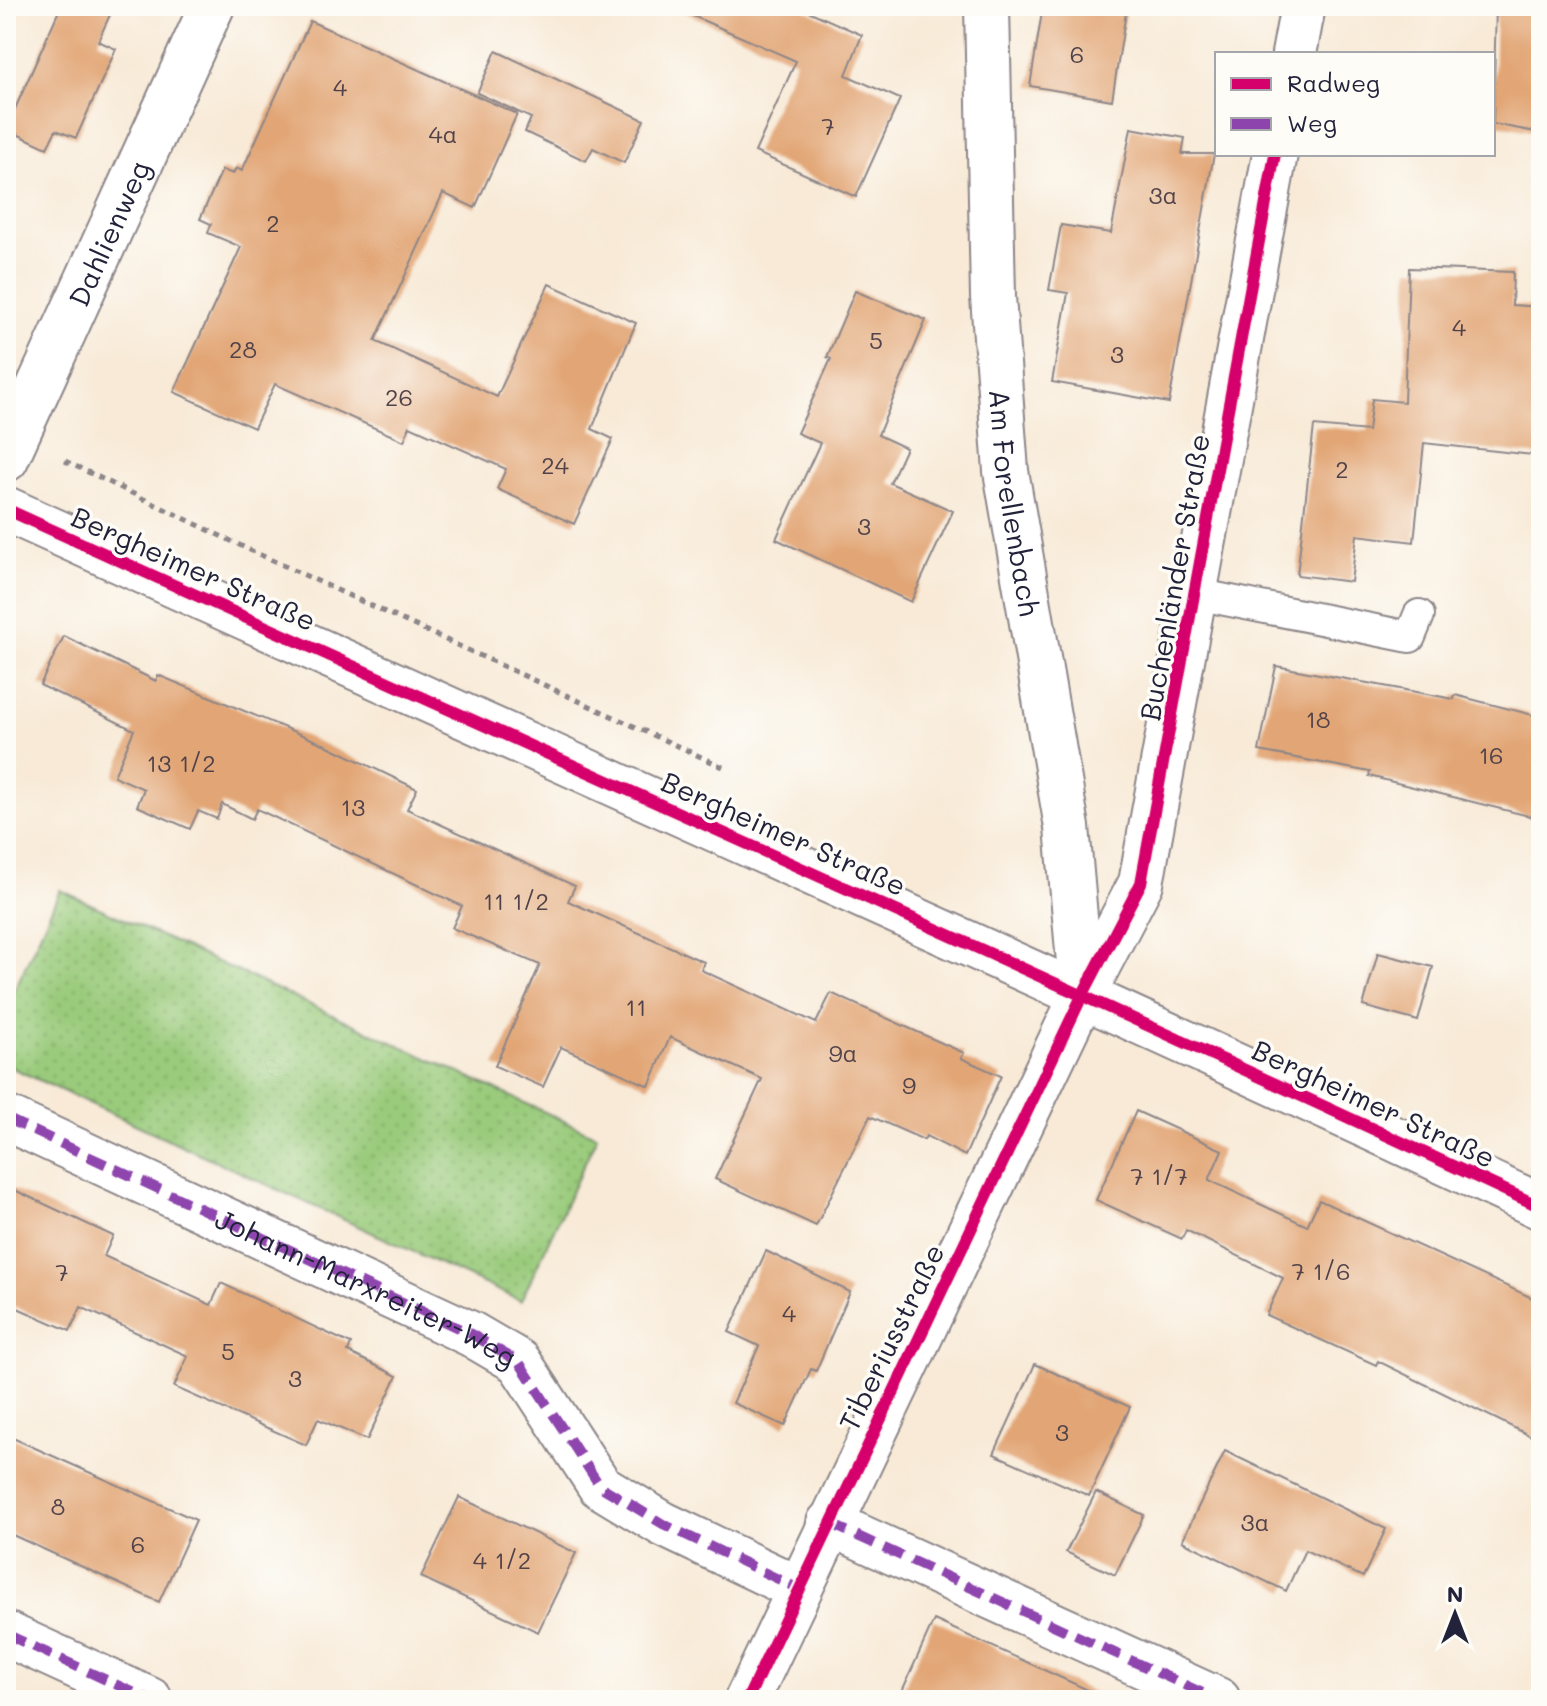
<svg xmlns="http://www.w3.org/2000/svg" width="1547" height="1706" viewBox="0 0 1547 1706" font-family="Mali,sans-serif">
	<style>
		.green { fill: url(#green-dots); stroke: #5e765b; stroke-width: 2 }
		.building { fill: #e2a676 }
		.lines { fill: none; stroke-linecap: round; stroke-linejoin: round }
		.lane-casing { stroke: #8d8689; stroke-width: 34 }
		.street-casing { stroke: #8d8689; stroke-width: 48 }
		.secondary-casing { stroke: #8d8689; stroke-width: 48 }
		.path { stroke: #8d8689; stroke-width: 5; stroke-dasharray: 6 6; stroke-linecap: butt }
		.lane { stroke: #fff; stroke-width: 30 }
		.street { stroke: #fff; stroke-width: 44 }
		.secondary { stroke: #fff; stroke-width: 44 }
		.quiet { stroke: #8e44ad; stroke-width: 10; stroke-dasharray: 20 10; stroke-linecap: butt }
		.cycleway-casing { stroke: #fdfcf7; stroke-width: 17 }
		.cycleway { stroke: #d6006c; stroke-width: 12 }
		.labels { text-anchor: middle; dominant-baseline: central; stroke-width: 7; stroke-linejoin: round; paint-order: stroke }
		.number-label { font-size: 24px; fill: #52434a }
		.street-label { font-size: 28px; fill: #22223b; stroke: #fdfcf7 }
	</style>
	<defs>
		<pattern id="green-dots" width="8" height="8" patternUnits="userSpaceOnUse" patternTransform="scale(2)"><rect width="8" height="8" fill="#9acb7b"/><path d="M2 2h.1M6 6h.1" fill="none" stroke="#84ae6b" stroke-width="1.8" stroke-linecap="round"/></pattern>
	</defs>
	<rect width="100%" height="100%" fill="#fdfcf7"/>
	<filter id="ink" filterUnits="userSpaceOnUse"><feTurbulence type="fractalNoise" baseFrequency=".0125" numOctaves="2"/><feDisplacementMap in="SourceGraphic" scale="16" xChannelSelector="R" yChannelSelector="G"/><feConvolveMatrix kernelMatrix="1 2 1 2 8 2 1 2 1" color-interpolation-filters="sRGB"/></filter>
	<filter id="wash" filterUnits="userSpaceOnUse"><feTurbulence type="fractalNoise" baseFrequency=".006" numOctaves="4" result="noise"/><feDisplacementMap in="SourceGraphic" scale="32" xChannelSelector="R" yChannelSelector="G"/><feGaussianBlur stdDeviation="1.8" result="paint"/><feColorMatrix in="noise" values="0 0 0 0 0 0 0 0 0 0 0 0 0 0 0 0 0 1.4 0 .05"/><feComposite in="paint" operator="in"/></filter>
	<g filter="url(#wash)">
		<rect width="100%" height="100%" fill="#f8ead7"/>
		<path class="green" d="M60 890 597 1136 521 1301 6 1065V1009Z"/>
		<g id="blocks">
			<path class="building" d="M61 6H114L98 41 116 49 76 138 56 130 47 148 6 129Z
				M670 6H797L862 35 846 75 900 99 856 197 755 152 796 61Z
				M1043 6H1127L1112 100 1030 86Z
				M1496 6H1541V133L1493 124Z
				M310 21 517 114 475 208 443 193 375 341 497 397 549 284 636 323 592 429 613 439 574 524 497 489 506 469 410 426 404 441 275 384 254 428 174 392 241 247 208 233 211 224 200 219 222 170 233 174 236 168 242 171Z
				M496 51 644 120 624 163 593 148 586 161 525 132 531 118 477 93Z
				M1131 128 1185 138 1182 154H1214L1169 403 1052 382 1068 293 1049 290 1061 225 1111 233Z
				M1409 268 1513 272 1512 305 1541 307V456L1424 443 1414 542 1357 535 1351 582 1297 575 1314 426 1368 431 1372 399 1404 402Z
				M855 291 926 320 878 435 906 448 890 483 953 511 911 602 776 539 820 443 797 433 831 359 827 357Z
				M64 636 156 681 158 675 326 745 417 789 407 809 575 886 568 901 704 962 701 970 816 1023 831 993 964 1053 961 1058 1001 1076 965 1156 926 1136 924 1140 870 1116 816 1226 715 1179 762 1079 670 1037 649 1086 561 1047 543 1087 495 1066 540 965 452 928 462 906 257 809 252 819 222 804 217 819 198 811 190 829 137 806 144 789 114 776 134 730 40 685Z
				M1276 666 1454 699 1455 695 1541 717V819L1369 776 1370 772 1259 751Z
				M1378 953 1433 967 1418 1021 1363 1006Z
				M1136 1111 1222 1150 1209 1180 1307 1226 1319 1200 1541 1302V1441L1378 1361 1376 1365 1266 1315 1283 1278 1186 1230 1182 1239 1096 1200Z
				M6 1186 113 1236 104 1256 211 1305 221 1283 351 1344 348 1352 397 1376 367 1440 318 1419 306 1445 174 1387 188 1356 81 1307 70 1331 6 1303Z
				M766 1251 850 1292 816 1371 811 1369 785 1426 733 1403 759 1346 729 1332Z
				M1035 1364 1130 1407 1089 1496 994 1454Z
				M6 1435 196 1520 159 1602 6 1532Z
				M1225 1451 1386 1529 1363 1577 1305 1550 1286 1591 1182 1541Z
				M1096 1492 1144 1515 1115 1575 1066 1552Z
				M459 1497 576 1553 538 1632 421 1577Z
				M934 1620 1110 1700H898Z"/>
		</g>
	</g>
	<g filter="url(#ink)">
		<use href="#blocks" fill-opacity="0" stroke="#8d8689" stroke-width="2"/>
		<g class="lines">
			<defs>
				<path id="lane" d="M1196 594 1410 637 1419 615"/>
				<g id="street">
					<path id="s1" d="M987 6 993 297 1006 471 1067 827 1082 996"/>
					<path d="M1294 54 1303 6"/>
					<path id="s2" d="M6 459 212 6"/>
					<path id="s3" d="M6 1118 471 1334 519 1362 600 1486 663 1524 799 1589"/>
					<path d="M829 1523 1218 1700"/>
					<path d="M6 1634 150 1700"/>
					<path d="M747 1700 1082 996 1141 883 1275 154"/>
				</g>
				<path id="secondary" d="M6 509C518 742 1032 969 1541 1207"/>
			</defs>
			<use href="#lane" class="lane-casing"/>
			<use href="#street" class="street-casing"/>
			<use href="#secondary" class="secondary-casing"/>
			<path class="path" d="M65 461 254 552 723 767"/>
			<use href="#lane" class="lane"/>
			<use href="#street" class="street"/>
			<use href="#secondary" class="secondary"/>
			<path class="quiet" d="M6 1118 471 1334 519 1362 600 1486 663 1524 799 1589
				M829 1523 1218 1700
				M6 1634 150 1700"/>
			<defs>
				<path id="cycleway" d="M6 509C518 742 1032 969 1541 1207
					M747 1700 1082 996 1141 883 1275 154"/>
			</defs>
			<use href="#cycleway" class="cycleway-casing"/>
			<use href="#cycleway" class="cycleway"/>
		</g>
	</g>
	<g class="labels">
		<g class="number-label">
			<text x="1077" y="53">6</text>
			<text x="340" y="86">4</text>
			<text x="828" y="125">7</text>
			<text x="443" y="133">4a</text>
			<text x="1163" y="194">3a</text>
			<text x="273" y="222">2</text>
			<text x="1459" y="326">4</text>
			<text x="876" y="339">5</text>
			<text x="243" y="348">28</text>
			<text x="1117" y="353">3</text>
			<text x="399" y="396">26</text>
			<text x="555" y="464">24</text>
			<text x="1342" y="468">2</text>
			<text x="864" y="525">3</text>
			<text x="1318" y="718">18</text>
			<text x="1491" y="754">16</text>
			<text x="181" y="762">13 1/2</text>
			<text x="353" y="806">13</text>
			<text x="516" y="900">11 1/2</text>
			<text x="636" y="1006">11</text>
			<text x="843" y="1052">9a</text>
			<text x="909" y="1084">9</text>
			<text x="1159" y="1175">7 1/7</text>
			<text x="1321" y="1270">7 1/6</text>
			<text x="62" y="1271">7</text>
			<text x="789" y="1312">4</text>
			<text x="228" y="1350">5</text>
			<text x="295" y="1377">3</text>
			<text x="1062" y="1431">3</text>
			<text x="58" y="1505">8</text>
			<text x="1255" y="1521">3a</text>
			<text x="138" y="1543">6</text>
			<text x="502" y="1559">4 1/2</text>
		</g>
		<g class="street-label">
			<text stroke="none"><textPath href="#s2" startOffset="248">Dahlienweg</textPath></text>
			<text stroke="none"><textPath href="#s1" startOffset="498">Am Forellenbach</textPath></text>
			<text transform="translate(194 568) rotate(24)">Bergheimer Straße</text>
			<text transform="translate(1174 577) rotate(-80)">Buchenländer Straße</text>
			<text transform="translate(784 833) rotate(24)">Bergheimer Straße</text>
			<text transform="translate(1374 1103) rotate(25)">Bergheimer Straße</text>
			<text stroke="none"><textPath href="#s3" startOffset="398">Johann-Marxreiter-Weg</textPath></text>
			<text transform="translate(891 1337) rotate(-64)">Tiberiusstraße</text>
		</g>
	</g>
	<rect width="1547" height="1706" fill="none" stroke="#fdfcf7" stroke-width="32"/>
	<rect x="1215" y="52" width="280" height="104" fill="#fdfcf7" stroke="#a5a5ac" stroke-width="2"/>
	<rect x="1231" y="78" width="40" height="12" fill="#d6006c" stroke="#a5a5ac" stroke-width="2"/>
	<text x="1287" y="92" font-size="24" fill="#22223b">Radweg</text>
	<rect x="1231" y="118" width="40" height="12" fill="#8e44ad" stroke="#a5a5ac" stroke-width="2"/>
	<text x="1287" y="132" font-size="24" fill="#22223b">Weg</text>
	<g transform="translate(1455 1614)" stroke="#fdfcf7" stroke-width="6" paint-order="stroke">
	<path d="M0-6L14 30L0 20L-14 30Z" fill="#22223b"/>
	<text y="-12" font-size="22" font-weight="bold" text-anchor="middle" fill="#22223b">N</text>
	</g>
</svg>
